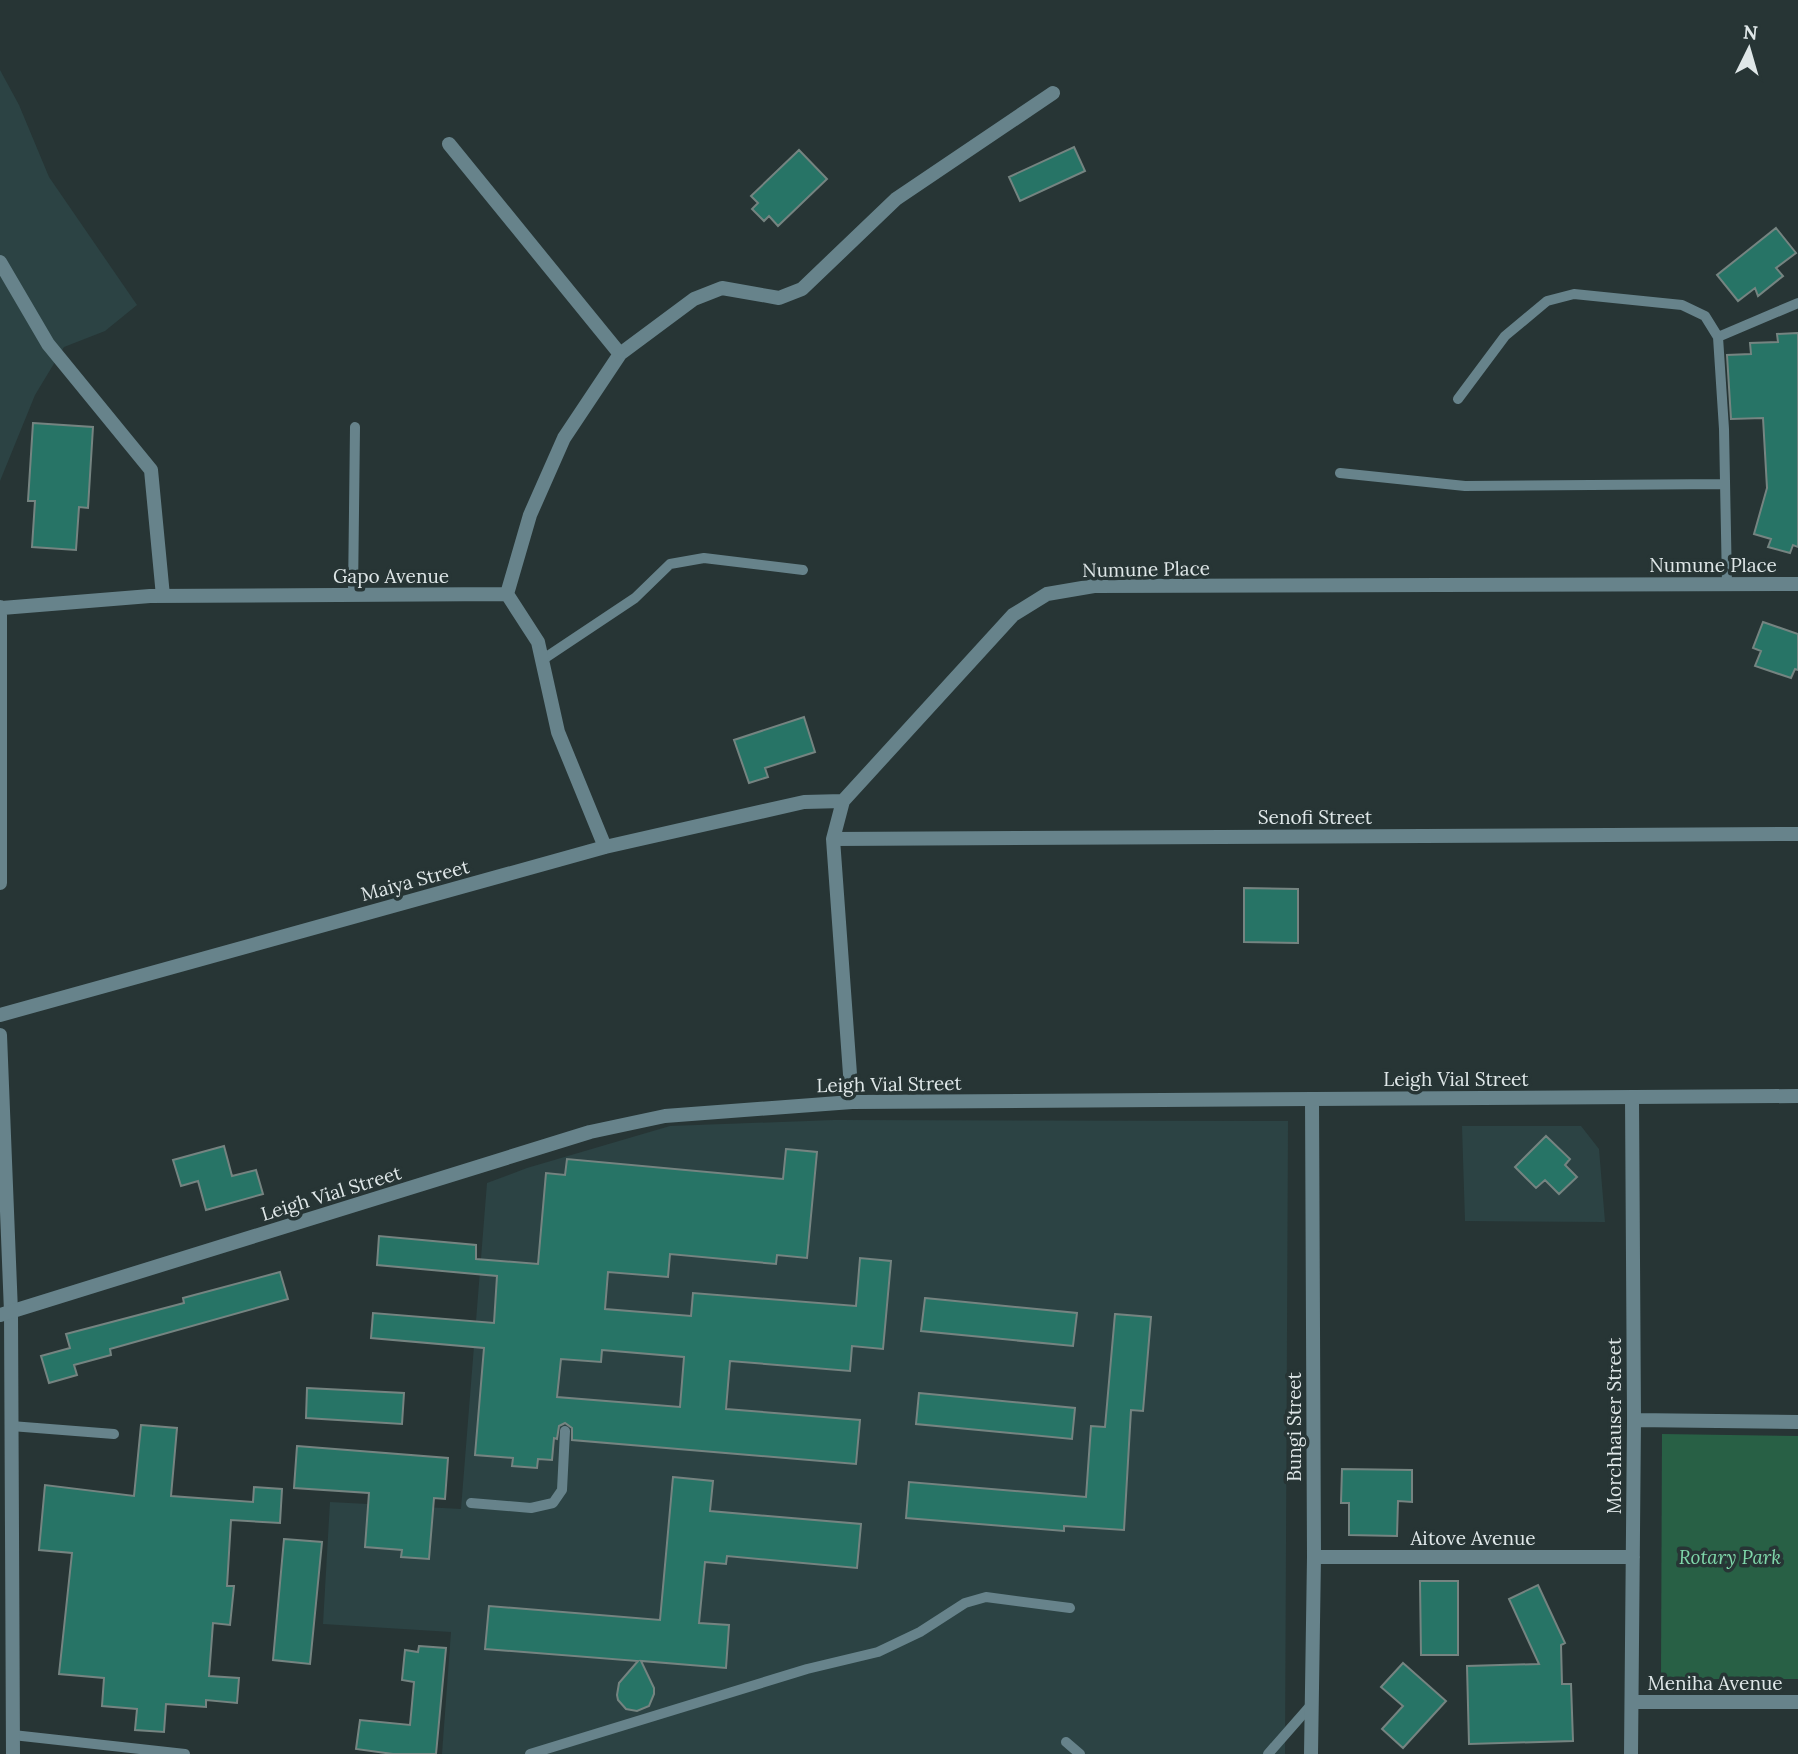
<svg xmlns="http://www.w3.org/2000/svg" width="1798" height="1754" viewBox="0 0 1798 1754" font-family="Lora,serif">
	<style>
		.built { fill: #2c4344 }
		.green { fill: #286045 }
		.building { fill: #277466; stroke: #758481; stroke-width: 2; fill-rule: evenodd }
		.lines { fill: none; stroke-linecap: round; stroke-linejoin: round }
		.service { stroke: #67838b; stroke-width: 10 }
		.minor { stroke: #67838b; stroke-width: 14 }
		.tertiary { stroke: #67838b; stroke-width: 14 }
		.labels { text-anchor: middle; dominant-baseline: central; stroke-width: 7; stroke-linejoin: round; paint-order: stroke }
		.street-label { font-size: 19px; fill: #dfe7e8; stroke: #273535 }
		.park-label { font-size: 19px; font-style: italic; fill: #7fd7aa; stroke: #273535 }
	</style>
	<rect width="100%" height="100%" fill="#273535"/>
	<path class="built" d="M0 70 19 105 49 177 137 305 105 331 64 347 35 395 0 481Z
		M834 1120 1288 1121 1285 1754H442L451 1632 323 1624 330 1502 461 1509 487 1183 527 1168 670 1126Z
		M1462 1126H1581L1599 1149 1605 1222 1465 1221Z"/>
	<path class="green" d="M1662 1434 1798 1436V1679H1661Z"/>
	<path class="building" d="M1074 147 1085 171 1020 201 1009 177Z
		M799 150 827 179 778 226 769 216 764 221 752 209 758 203 751 196Z
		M1776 228 1796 253 1776 268 1783 276 1758 296 1755 288 1738 301 1717 275Z
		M1798 333V547L1793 545 1790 553 1768 547 1771 539 1754 534 1767 488 1763 418 1731 419 1727 355 1751 354 1750 343 1778 342 1777 334Z
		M33 423 93 427 88 508 79 507 76 550 32 547 35 501H28Z
		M1763 622 1798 634V670L1795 669 1791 678 1755 666 1761 651 1753 648Z
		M804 717 815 752 765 768 768 777 749 783 734 740Z
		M1244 888 1298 889V943L1244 942Z
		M1546 1136 1570 1159 1565 1165 1577 1177 1559 1194 1545 1180 1536 1188 1515 1167Z
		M224 1146 232 1176 256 1170 263 1194 206 1210 198 1181 181 1186 173 1160Z
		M786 1149 817 1152 807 1258 777 1255 776 1264 670 1254 668 1277 608 1272 605 1309 691 1316 693 1293 856 1306 860 1258 891 1261 883 1349 852 1346 850 1371 730 1361 726 1409 860 1420 856 1464 572 1440V1428L565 1423 559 1426 557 1439 554 1438 552 1460 538 1459 537 1468 512 1466 513 1458 475 1455 484 1348 371 1338 373 1313 494 1323 497 1276 377 1265 379 1236 476 1245V1259L538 1264 546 1173 565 1175 567 1159 783 1179ZM602 1350 684 1357 680 1407 557 1397 561 1359 601 1362Z
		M280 1272 288 1299 110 1349 111 1355 74 1365 77 1375 49 1383 41 1356 70 1348 66 1334 184 1303 183 1298Z
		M925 1298 1077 1313 1073 1346 921 1331Z
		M1115 1314 1151 1317 1143 1411 1131 1410 1124 1530 1064 1526V1531L906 1518 909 1482 1086 1497 1091 1426 1105 1427Z
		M307 1388 404 1393 402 1424 306 1418Z
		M919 1393 1075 1408 1072 1439 916 1424Z
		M141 1425 177 1428 171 1496 253 1502 254 1487 282 1489 280 1523 231 1520 227 1586H234L230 1625 213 1623 209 1676 239 1678 237 1703 206 1700V1707L166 1704 164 1732 135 1730 137 1709 102 1706 104 1678 59 1674 72 1553 39 1550 45 1485 134 1496Z
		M297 1446 448 1458 445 1499 434 1498 429 1559 401 1557 402 1550 365 1547 369 1493 294 1488Z
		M1342 1469 1412 1470V1502L1398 1501 1397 1536 1349 1535V1503H1341Z
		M673 1477 713 1481 710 1511 861 1524 857 1568 727 1556 726 1564 705 1562 699 1623 729 1625 726 1668 641 1661 654 1688V1694L649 1706 637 1711 626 1709 618 1700 617 1695 619 1683 638 1661 485 1649 489 1606 660 1620Z
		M284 1539 322 1542 310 1664 273 1660Z
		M1420 1581H1458V1655H1421Z
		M1538 1585 1565 1643 1561 1645 1562 1684H1571L1573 1741 1469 1744 1467 1666 1539 1664 1509 1599Z
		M419 1646 446 1648 436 1754H393L356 1749 360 1720 410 1725 414 1682 402 1680 405 1650 418 1652Z
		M1403 1663 1446 1701 1403 1748 1382 1729 1403 1706 1381 1687Z"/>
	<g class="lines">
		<path class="service" d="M1718 337 1798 303
			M1458 399 1505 336 1547 301 1574 294 1682 305 1705 316 1718 337 1724 429 1727 585
			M1340 473 1465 486 1725 484
			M353 595 355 427
			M542 660 635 598 670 564 704 558 803 570
			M11 1426 114 1434
			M471 1503 531 1508 553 1503 562 1490 565 1431
			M13 1735 185 1754
			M1066 1742 1080 1754
			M530 1754 807 1669 878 1652 920 1632 965 1603 986 1597 1070 1608
			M1268 1754 1311 1705"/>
		<path class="minor" d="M449 144 620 354
			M0 262 48 344 151 470 163 596
			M507 594 530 515 564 438 620 354 694 299 722 288 779 298 802 289 896 199 1053 93
			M0 607V883
			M2 608 150 596 507 594 538 642 558 732 605 847
			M833 839 1798 834
			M0 1015 605 847 804 802 843 801
			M0 1035 11 1312 13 1754
			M852 1102 833 839 843 801 1013 615 1047 594 1094 586 1798 584
			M1634 1420 1798 1422
			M1314 1557H1633
			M1632 1702H1798
			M1311 1754 1314 1557 1312 1099
			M1631 1754 1634 1420 1632 1098"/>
		<path class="tertiary" d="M0 1315 590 1132 665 1116 852 1102 1798 1096"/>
	</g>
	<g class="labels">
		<g class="street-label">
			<text x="1713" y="565">Numune Place</text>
			<text transform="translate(1146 569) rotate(-1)">Numune Place</text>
			<text x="391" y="576">Gapo Avenue</text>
			<text x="1315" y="817">Senofi Street</text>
			<text transform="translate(415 880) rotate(-15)">Maiya Street</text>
			<text x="1456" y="1079">Leigh Vial Street</text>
			<text transform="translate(889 1084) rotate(-1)">Leigh Vial Street</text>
			<text transform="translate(331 1193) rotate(-17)">Leigh Vial Street</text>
			<text transform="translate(1614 1426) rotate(-90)">Morchhauser Street</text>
			<text transform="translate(1294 1427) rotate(-90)">Bungi Street</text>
			<text x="1473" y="1538">Aitove Avenue</text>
			<text x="1715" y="1683">Meniha Avenue</text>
		</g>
		<g class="park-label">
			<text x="1730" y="1557">Rotary Park</text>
		</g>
	</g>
	<g transform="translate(1749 49) rotate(5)" stroke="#273535" stroke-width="5" paint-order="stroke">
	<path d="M0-5L12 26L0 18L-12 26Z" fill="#dfe7e8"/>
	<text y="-10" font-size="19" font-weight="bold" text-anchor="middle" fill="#dfe7e8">N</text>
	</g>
</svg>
